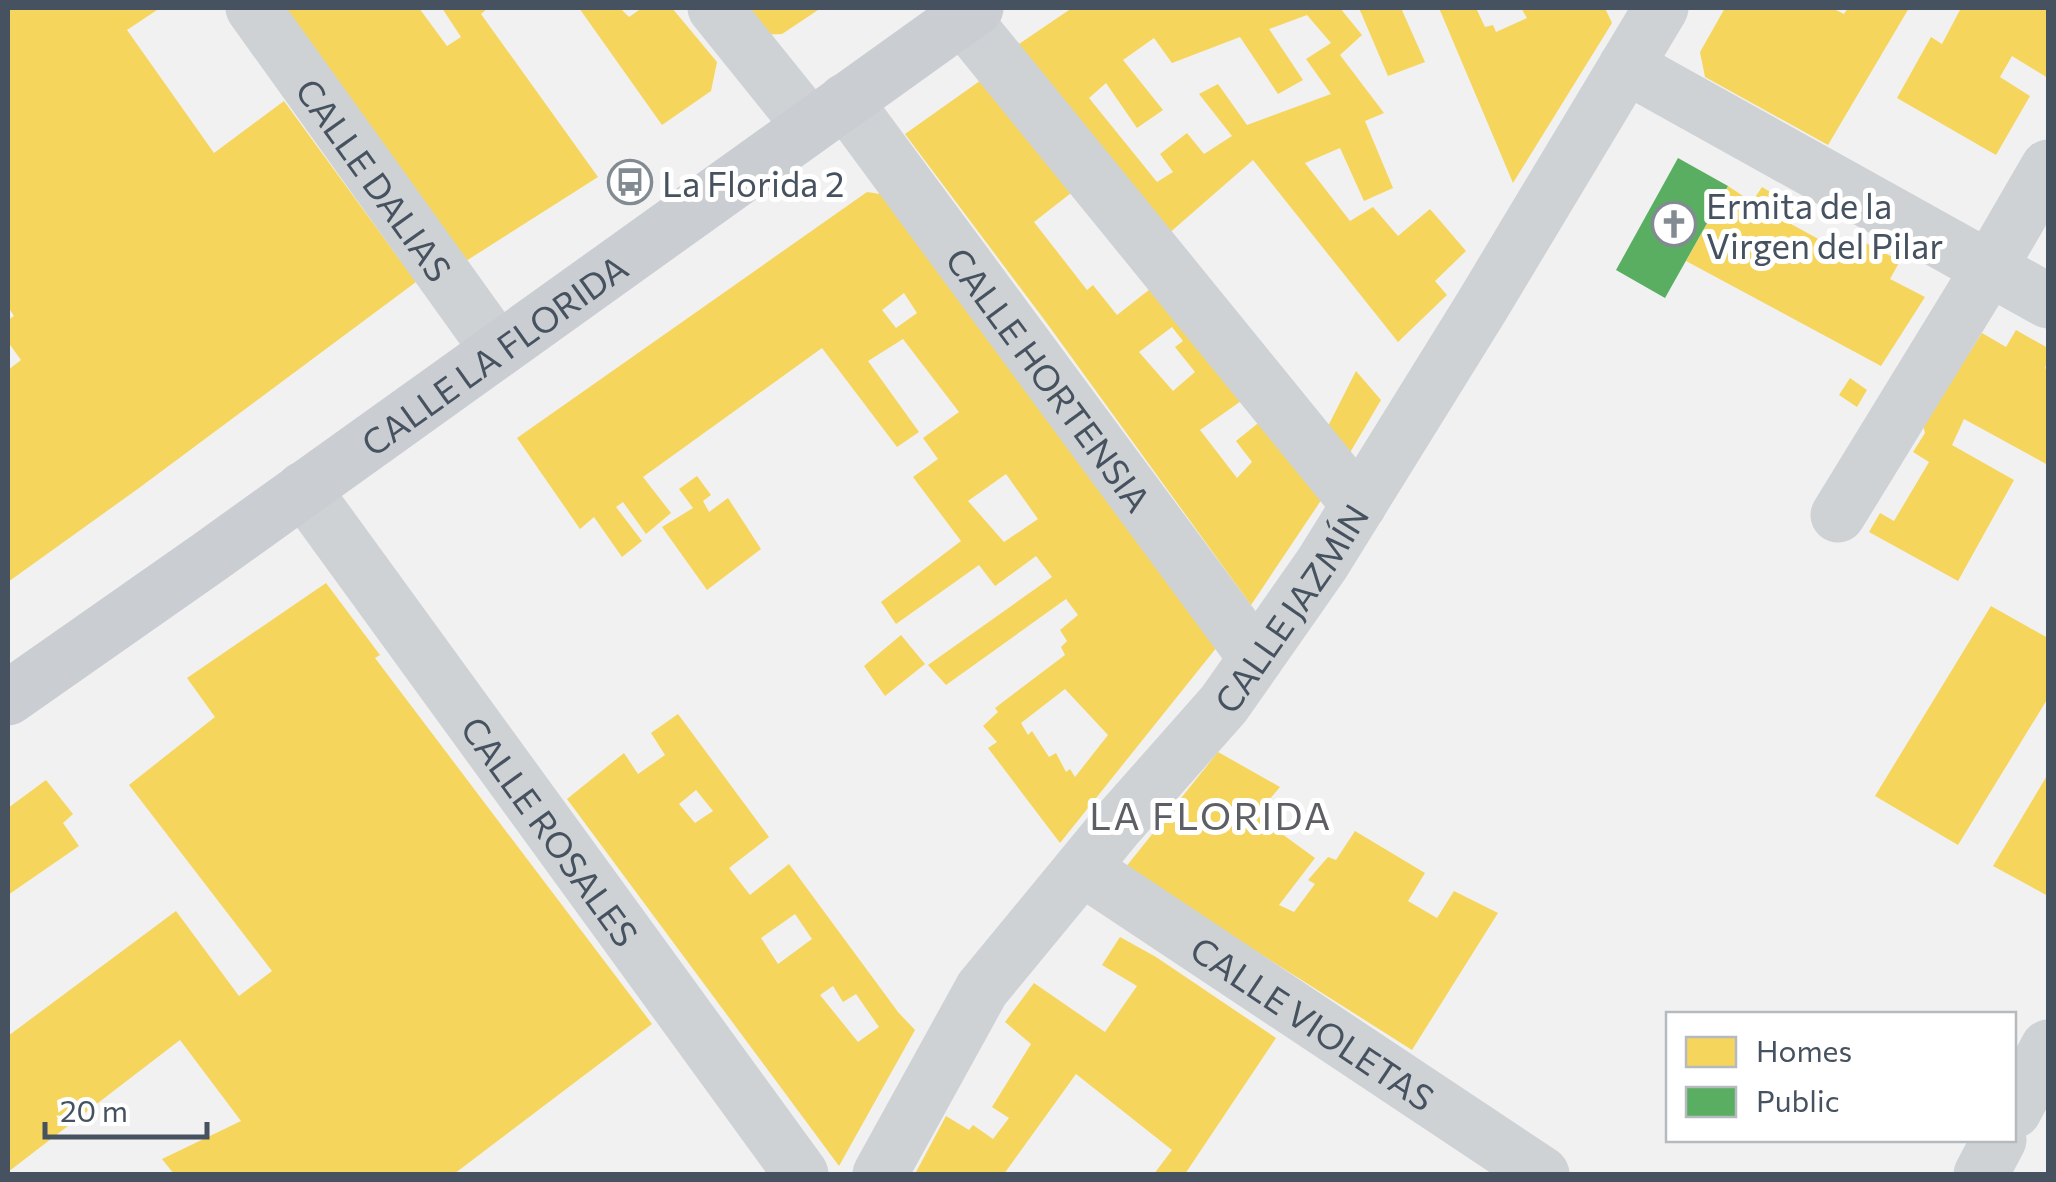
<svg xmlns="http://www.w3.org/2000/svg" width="2056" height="1182" viewBox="0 0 2056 1182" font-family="Commissioner,sans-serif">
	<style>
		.homes { fill: #f6d55c; fill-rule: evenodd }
		.public { fill: #5aae61 }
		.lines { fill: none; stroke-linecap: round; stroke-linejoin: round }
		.street { stroke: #cfd2d5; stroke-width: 55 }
		.primary { stroke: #cacdd2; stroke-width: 55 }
		.labels { text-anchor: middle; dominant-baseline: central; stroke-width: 10; stroke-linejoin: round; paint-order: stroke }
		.street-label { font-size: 35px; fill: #46525f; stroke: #fff }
		.poi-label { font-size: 35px; fill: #46525f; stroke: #fff; text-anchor: start }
		.neighbourhood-label { font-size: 38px; letter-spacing: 2.5px; fill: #5c6065; stroke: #fff }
	</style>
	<rect width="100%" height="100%" fill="#f1f1f1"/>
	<path class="homes" d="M8 8H160L127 30 214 153 284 101 416 282 139 488 8 582V370L21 360 8 342V320L14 316 8 307Z
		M277 8H419L447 46 461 37 442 8H488L481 14 598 177 466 261Z
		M579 8H592L593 10 596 8H620L629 17 642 8H672L717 62 711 91 662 125Z
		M735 8H821L782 34 757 35Z
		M1072 8H1340L1362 35 1340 55 1384 113 1365 121 1393 188 1364 201 1340 148 1305 163 1350 221 1373 207 1398 236 1430 209 1466 251 1435 281 1447 295 1398 342 1253 160 1159 242 1007 52ZM1307 15 1331 43 1306 59 1331 94 1247 125 1218 84 1199 94 1232 136 1204 154 1187 133 1160 154 1173 172 1157 182 1089 98 1106 83 1137 128 1163 110 1123 60 1154 38 1172 63 1240 37 1278 94 1303 80 1269 29Z
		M1359 8H1401L1425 62 1388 76Z
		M1439 8H1476L1485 27 1493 25 1496 32 1527 18 1521 8H1605L1612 23 1513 183Z
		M1725 8H1832L1844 14 1848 8H1909L1828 145 1705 77 1700 52Z
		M1961 8H2048V78L2012 56 2000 77 2030 96 1996 155 1897 98 1931 37 1942 44Z
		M991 73 1080 186 1034 222 1087 290 1093 285 1117 315 1159 282 1251 394 1200 430 1237 478 1252 462 1236 441 1267 416 1328 490 1251 605 1046 322 905 134ZM1172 327 1183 341 1175 347 1195 372 1173 391 1139 352Z
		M1728 186 1752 202 1762 187 1798 209 1791 224 1851 257 1860 240 1900 261 1890 279 1925 297 1881 366 1686 261Z
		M867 192 894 196 1217 647 1060 843 988 748 997 742 983 726 998 712 995 708 1065 655 1061 647 1067 641 1060 630 1078 615 1066 599 946 685 928 665 1052 577 1036 556 995 586 979 565 896 624 881 602 961 541 913 477 938 459 923 438 959 412 903 339 868 361 919 432 897 447 822 348 643 477 671 513 646 534 623 502 616 507 642 541 622 557 594 517 580 529 517 438ZM904 293 917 313 896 328 882 310ZM1006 474 1038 519 1004 542 968 501ZM1065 689 1108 735 1075 777 1070 769 1066 772 1056 753 1049 757 1032 731 1028 735 1021 723Z
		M2016 330 2048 348V360L2045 368 2048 371V465L1964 419 1952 445 2014 480 1958 581 1869 532 1880 513 1894 521 1929 462 1913 452 1925 433 1923 425 1982 333 2006 347Z
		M1356 371 1381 400 1345 461 1324 434Z
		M1850 378 1867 390 1857 407 1839 395Z
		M697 476 711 495 703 501 709 512 728 498 761 549 707 590 662 527 693 508 679 489Z
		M326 583 380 655 375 658 652 1024 454 1174H174L162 1159 241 1121 180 1040 8 1172V1036L176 911 239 996 272 971 129 785 215 717 187 678Z
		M1991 606 2048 638V698L1958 845 1875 796Z
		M901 635 925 664 885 696 864 666Z
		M678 714 769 837 729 868 750 895 789 864 898 1012 915 1030 839 1166 567 799 624 753 638 774 665 755 651 733ZM696 790 713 811 695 823 679 804ZM795 914 812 939 778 964 761 938ZM833 986 843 1002 856 994 879 1027 858 1042 820 995Z
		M1218 752 1280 787 1256 815 1315 858 1279 905 1294 912 1315 884 1308 880 1328 857 1336 860 1355 831 1425 873 1408 901 1437 918 1454 891 1498 913 1412 1050 1125 868Z
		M2048 774V896L1993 866Z
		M46 780 73 814 63 823 79 846 8 895V808Z
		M1120 937 1156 957 1276 1038 1185 1174H1154L1172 1150 1076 1074 1004 1174H915L946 1116 969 1130 973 1125 993 1139 1009 1118 992 1107 1031 1044 1005 1022 1034 983 1105 1032 1137 986 1102 965Z"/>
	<path class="public" d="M1678 158 1728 186 1665 298 1616 270Z"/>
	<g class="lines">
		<g class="street">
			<path id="s1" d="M253 8 498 350"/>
			<path d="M715 8 810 126"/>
			<path d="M962 17 1359 505"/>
			<path d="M1626 66 2048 301"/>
			<path id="s2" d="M845 101 1256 658"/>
			<path id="s3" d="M303 489 801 1174"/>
			<path d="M1838 515 1990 267 2048 167"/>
			<path id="s4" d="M1082 868 1542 1174"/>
			<path d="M2014 1111 2048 1047"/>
			<path id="s5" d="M880 1174 982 989 1117 825 1224 704 1322 564 1482 306 1661 8"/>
			<path d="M1981 1174 1999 1140"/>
		</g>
		<path class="primary" id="s6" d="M8 698 208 558 976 8"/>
	</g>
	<defs>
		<symbol id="bus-ring" viewBox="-11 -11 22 22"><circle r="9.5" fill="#fff" stroke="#828a92" stroke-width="1.5"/><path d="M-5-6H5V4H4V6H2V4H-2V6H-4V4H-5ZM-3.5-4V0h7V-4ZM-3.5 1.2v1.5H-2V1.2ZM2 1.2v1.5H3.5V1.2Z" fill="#828a92"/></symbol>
		<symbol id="church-ring" viewBox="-11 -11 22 22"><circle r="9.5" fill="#fff" stroke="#828a92" stroke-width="1.5"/><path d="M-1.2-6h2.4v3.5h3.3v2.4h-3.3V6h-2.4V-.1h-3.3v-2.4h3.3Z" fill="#828a92"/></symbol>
	</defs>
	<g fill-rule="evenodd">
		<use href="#bus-ring" x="605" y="157" width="50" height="50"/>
		<use href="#church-ring" x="1649" y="199" width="50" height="50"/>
	</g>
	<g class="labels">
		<g class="street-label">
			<text stroke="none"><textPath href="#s1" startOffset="210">CALLE DALIAS</textPath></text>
			<text stroke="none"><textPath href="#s6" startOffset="595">CALLE LA FLORIDA</textPath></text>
			<text stroke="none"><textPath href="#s2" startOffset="345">CALLE HORTENSIA</textPath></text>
			<text stroke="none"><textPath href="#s5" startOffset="702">CALLE JAZMÍN</textPath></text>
			<text stroke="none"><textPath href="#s3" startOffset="422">CALLE ROSALES</textPath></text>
			<text stroke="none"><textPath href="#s4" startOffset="278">CALLE VIOLETAS</textPath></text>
		</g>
		<g class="poi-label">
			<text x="662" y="182">La Florida 2</text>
			<text x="1706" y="204">Ermita de la<tspan x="1706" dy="40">Virgen del Pilar</tspan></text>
		</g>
		<g class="neighbourhood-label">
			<text x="1211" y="814">LA FLORIDA</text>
		</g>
	</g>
	<rect width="2056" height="1182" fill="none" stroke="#46525f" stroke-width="20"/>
	<rect x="1666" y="1012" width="350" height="130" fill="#ffffff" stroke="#b5babf" stroke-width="2.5"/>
	<rect x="1686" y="1037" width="50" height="30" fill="#f6d55c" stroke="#b5babf" stroke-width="2.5"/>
	<text x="1756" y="1062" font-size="30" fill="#46525f">Homes</text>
	<rect x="1686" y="1087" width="50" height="30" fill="#5aae61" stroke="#b5babf" stroke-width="2.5"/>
	<text x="1756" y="1112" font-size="30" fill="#46525f">Public</text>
	<path d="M45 1122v15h162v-15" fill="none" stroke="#46525f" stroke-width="5"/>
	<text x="60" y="1122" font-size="30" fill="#46525f" stroke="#ffffff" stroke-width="8" paint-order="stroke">20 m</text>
</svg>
